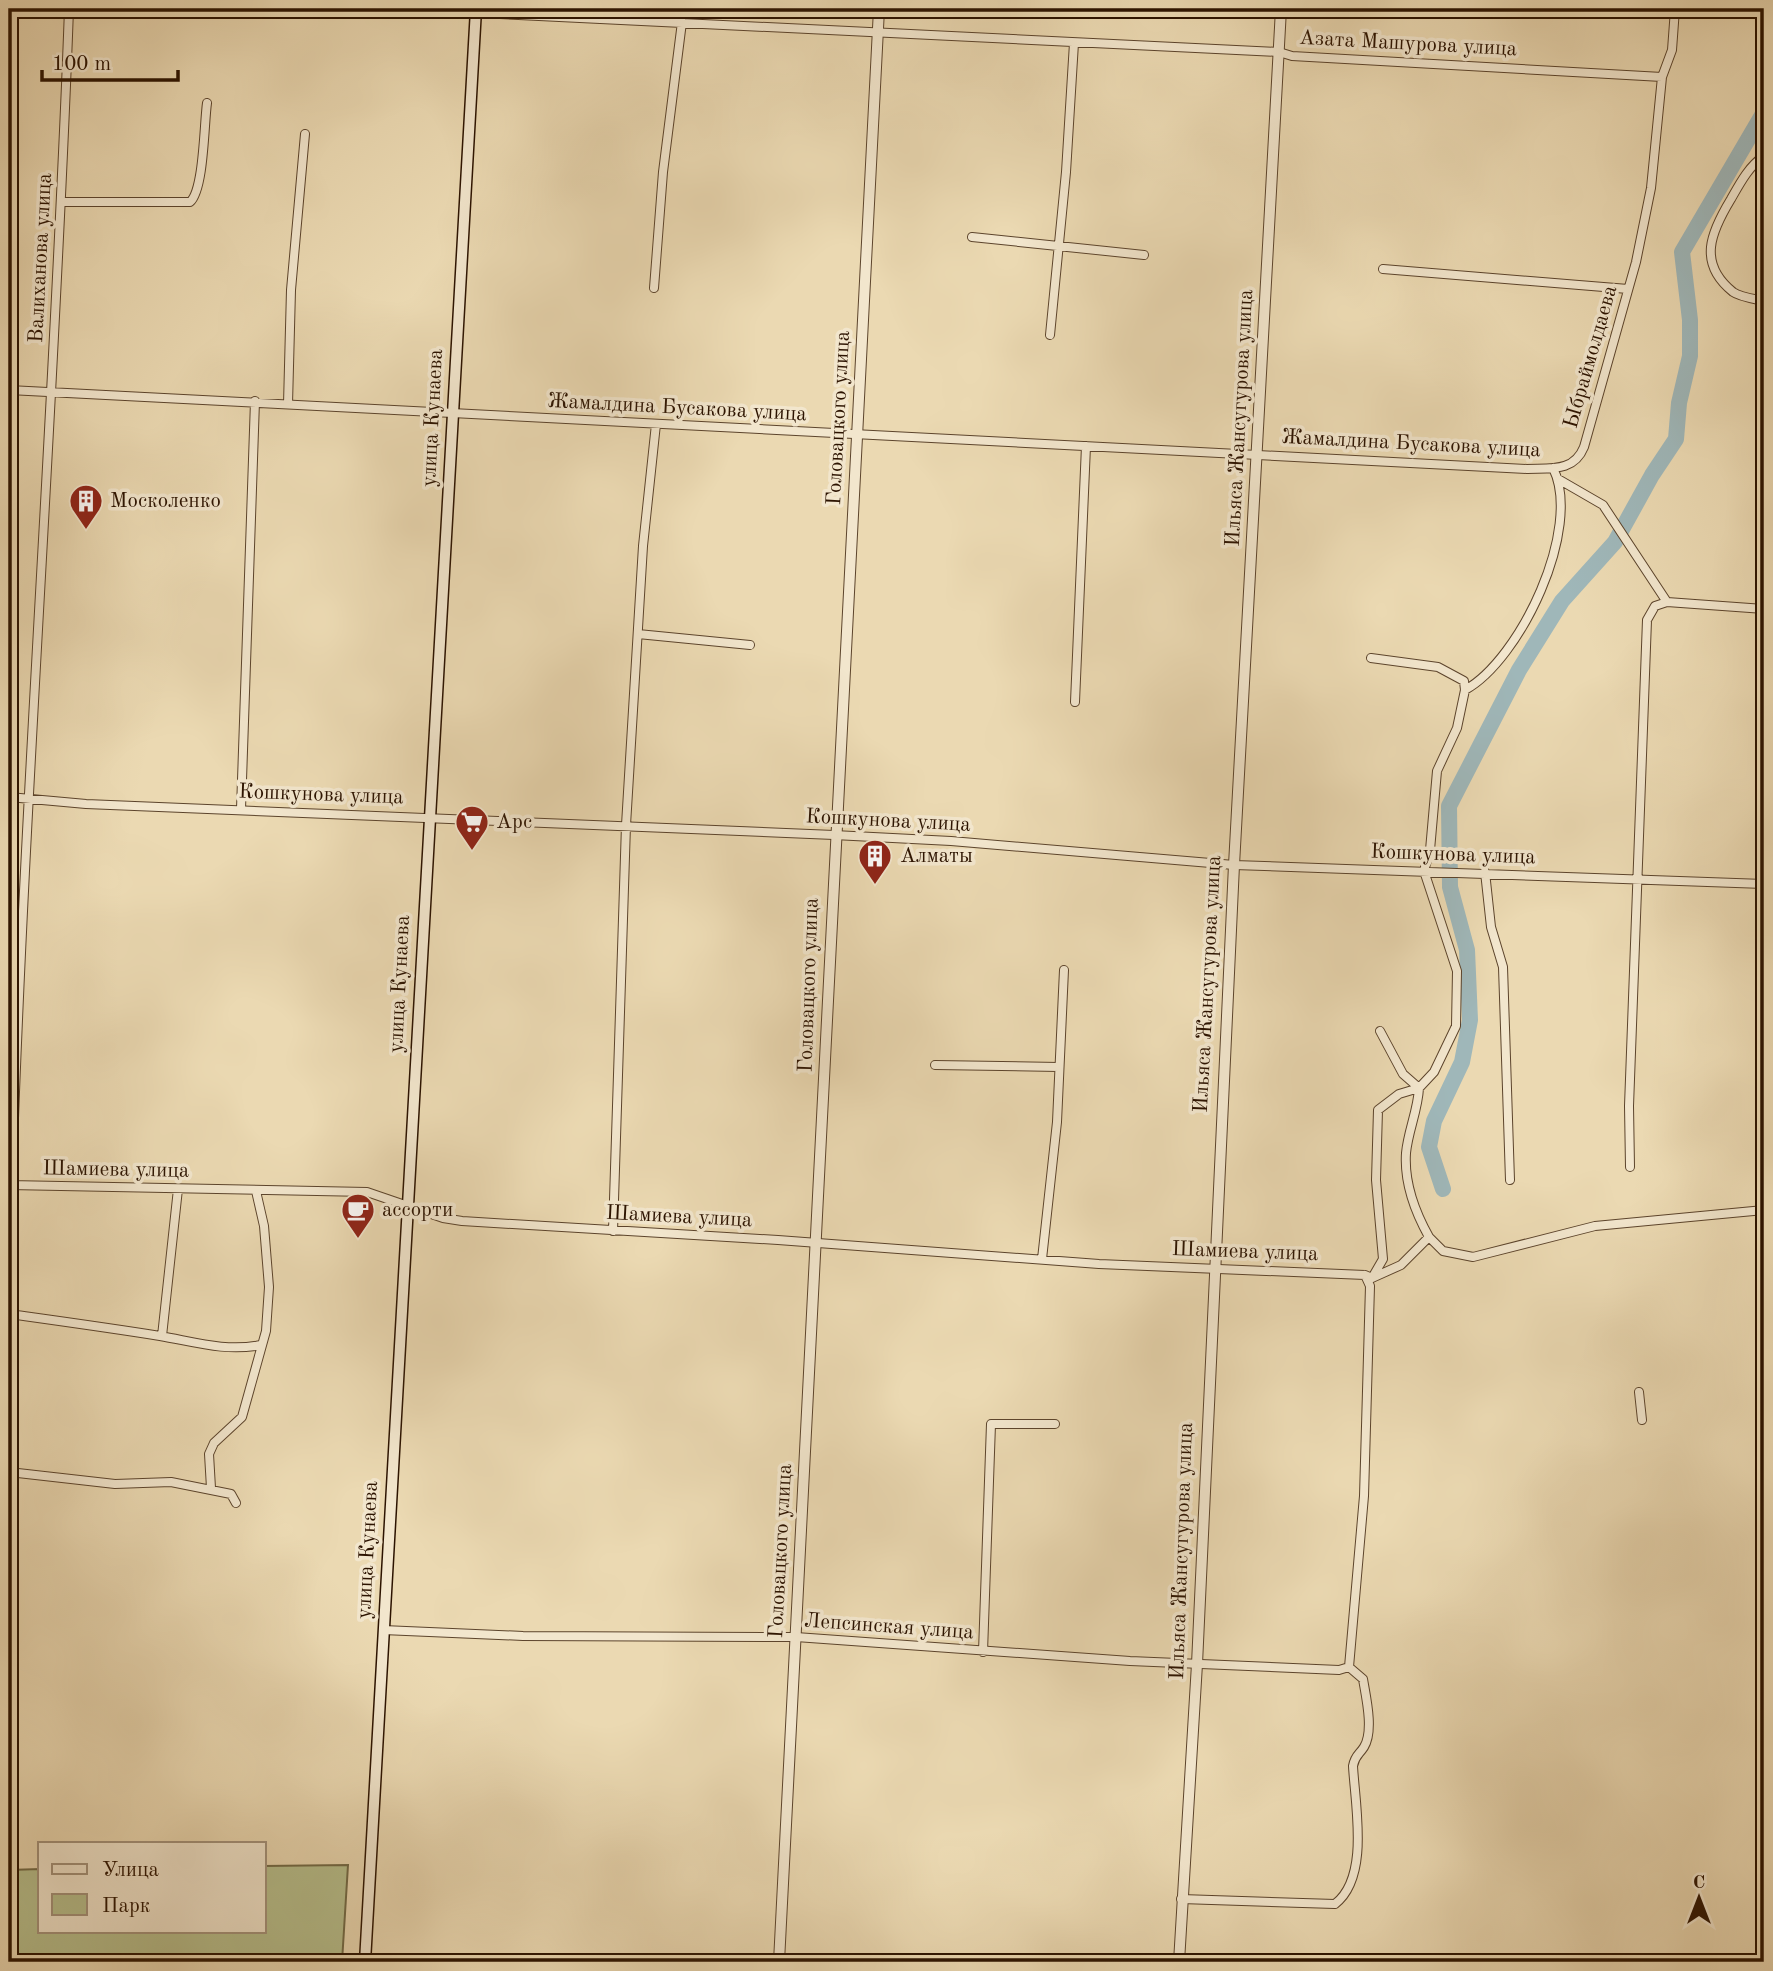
<svg xmlns="http://www.w3.org/2000/svg" width="1773" height="1971" viewBox="0 0 1773 1971" font-family="'Old Standard TT',serif">
	<style>
		.green { fill: #b6bf8d; stroke: #716946; stroke-width: 2 }
		.lines { fill: none; stroke-linecap: round; stroke-linejoin: round }
		.river { stroke: #9fb7b9; stroke-width: 16 }
		.minor-casing { stroke: #5c442c; stroke-width: 10 }
		.tertiary-casing { stroke: #5c442c; stroke-width: 12 }
		.secondary-casing { stroke: #2c1300; stroke-width: 13 }
		.minor { stroke: #f2e6cd; stroke-width: 8 }
		.tertiary { stroke: #f2e6cd; stroke-width: 10 }
		.secondary { stroke: #f2e6cd; stroke-width: 10 }
		.labels { text-anchor: middle; dominant-baseline: central; stroke-width: 7; stroke-linejoin: round; paint-order: stroke }
		.street-label { font-size: 21px; fill: #2c1300; stroke: #f2e6cd }
		.poi-label { font-size: 21px; fill: #2c1300; stroke: #f2e6cd; text-anchor: start }
	</style>
	<rect width="100%" height="100%" fill="#ebd9b2"/>
	<filter id="stains"><feTurbulence type="fractalNoise" baseFrequency=".00286" numOctaves="4"/><feColorMatrix values="0 0 0 0 .2 0 0 0 0 .09 0 0 0 0 .02 0 0 0 .5 -.17"/></filter>
	<radialGradient id="worn" r=".72"><stop offset=".6" stop-color="#630" stop-opacity="0"/><stop offset="1" stop-color="#630" stop-opacity=".3"/></radialGradient>
	<path class="green" d="M348 1865 342 1962H9V1870L40 1869V1931H264V1866Z"/>
	<g class="lines">
		<path class="river" d="M1443 1189 1429 1147 1434 1121 1462 1062 1470 1020 1467 950 1450 887 1449 806 1519 670 1562 601 1615 542 1652 475 1676 439 1679 403 1690 356V320L1682 252 1764 112"/>
		<defs>
			<path id="minor" d="M397 9 1279 52 1292 56 1662 77
				M1764 156C1749 166 1740 183 1731 199 1711 232 1697 263 1733 292 1740 297 1755 299 1764 301
				M62 202H190C204 190 204 124 207 103
				M972 237 1144 255
				M1383 269 1628 289
				M654 288 663 172 682 22
				M1050 335 1066 172 1074 43
				M9 390 1527 469C1551 468 1574 472 1584 447L1636 262 1651 188 1662 77 1672 50 1675 9
				M288 404 291 290 305 134
				M1558 479 1603 505 1667 602
				M638 634 750 645
				M1465 690C1520 660 1583 528 1553 468
				M1075 702 1086 446
				M9 797 86 804 834 835 951 841 1234 865 1764 884
				M241 809 255 401
				M1485 872 1491 927 1503 967 1510 1180
				M1380 1031 1403 1074 1419 1088C1418 1110 1408 1131 1406 1153 1404 1183 1415 1212 1429 1237
				M935 1065 1059 1067
				M1630 1167 1629 1106 1647 620 1655 606 1667 602 1764 609
				M9 1178 12 1174C25 785 55 397 69 9
				M9 1185 367 1192 443 1218 462 1221 778 1240 1099 1264 1365 1275 1370 1286 1364 1496 1349 1667
				M613 1231 626 825 643 546 656 424
				M1042 1259 1057 1122 1064 970
				M1365 1275 1372 1278 1383 1259 1376 1180 1378 1110 1399 1094 1419 1088 1434 1072 1456 1026 1457 971 1424 871 1430 850 1437 771 1457 728 1465 690 1464 681 1438 667 1371 658
				M1372 1278 1401 1265 1429 1237 1443 1251 1473 1257 1595 1226 1764 1210
				M9 1314C59 1321 110 1328 160 1336 195 1342 226 1352 261 1345
				M162 1336 178 1189
				M1639 1392 1642 1420
				M9 1472 115 1484 171 1482 231 1494 236 1503
				M211 1488 209 1454 214 1443 242 1417 266 1331 269 1287 264 1226 256 1191
				M383 1630 523 1636 796 1637 1130 1661 1339 1670 1349 1667
				M983 1652 991 1424H1055
				M1181 1899 1335 1904C1370 1877 1355 1805 1353 1766 1355 1755 1359 1755 1364 1747 1374 1731 1366 1697 1363 1679L1349 1667"/>
			<path id="tertiary" d="M779 1962C813 1311 844 660 879 9
				M1179 1962 1197 1664 1234 865 1281 9"/>
			<path id="secondary" d="M365 1962 476 9"/>
		</defs>
		<use href="#minor" class="minor-casing"/>
		<use href="#tertiary" class="tertiary-casing"/>
		<use href="#secondary" class="secondary-casing"/>
		<use href="#minor" class="minor"/>
		<use href="#tertiary" class="tertiary"/>
		<use href="#secondary" class="secondary"/>
	</g>
	<defs>
		<symbol id="building-pin" viewBox="-11 -11 22 30"><path d="M0 17L-7.5 6A9.5 9.5 0 1 1 7.5 6Z" fill="#8f2418" stroke="#f2e6cd"/><path d="M-4-6H4V6H1V3H-1V6H-4ZM-2.5-4.3h1.7v1.8h-1.7ZM.8-4.3h1.7v1.8H.8ZM-2.5-1h1.7V.8h-1.7ZM.8-1h1.7V.8H.8Z" fill="#fff"/></symbol>
		<symbol id="supermarket-pin" viewBox="-11 -11 22 30"><path d="M0 17L-7.5 6A9.5 9.5 0 1 1 7.5 6Z" fill="#8f2418" stroke="#f2e6cd"/><path d="M-6-5.5h2.5l.6 2H6L4.5 2H-2.5L-4.4-4H-6ZM-1.5 3.2a1.3 1.3 0 1 0 .1 0ZM3 3.2a1.3 1.3 0 1 0 .1 0Z" fill="#fff"/></symbol>
		<symbol id="cafe-pin" viewBox="-11 -11 22 30"><path d="M0 17L-7.5 6A9.5 9.5 0 1 1 7.5 6Z" fill="#8f2418" stroke="#f2e6cd"/><path d="M-5.5-4.5H6V0H3Q3 3.5 0 3.5H-2.5Q-5.5 3.5-5.5 0ZM3-3.2v2h1.7v-2ZM-6 4.5H4V6H-6Z" fill="#fff"/></symbol>
	</defs>
	<g fill-rule="evenodd">
		<use href="#building-pin" x="67" y="482" width="38" height="52"/>
		<use href="#supermarket-pin" x="453" y="803" width="38" height="52"/>
		<use href="#building-pin" x="856" y="837" width="38" height="52"/>
		<use href="#cafe-pin" x="339" y="1191" width="38" height="52"/>
	</g>
	<g class="labels">
		<g class="street-label">
			<text transform="translate(1408 44) rotate(3)">Азата Машурова улица</text>
			<text transform="translate(41 258) rotate(-87)">Валиханова улица</text>
			<text transform="translate(1591 357) rotate(-74)">Ыбраймолдаева</text>
			<text transform="translate(677 408) rotate(3)">Жамалдина Бусакова улица</text>
			<text transform="translate(433 418) rotate(-87)">улица Кунаева</text>
			<text transform="translate(839 418) rotate(-87)">Головацкого улица</text>
			<text transform="translate(1240 418) rotate(-87)">Ильяса Жансугурова улица</text>
			<text transform="translate(1411 444) rotate(3)">Жамалдина Бусакова улица</text>
			<text transform="translate(321 795) rotate(2)">Кошкунова улица</text>
			<text transform="translate(888 821) rotate(3)">Кошкунова улица</text>
			<text transform="translate(1453 855) rotate(2)">Кошкунова улица</text>
			<text transform="translate(400 984) rotate(-87)">улица Кунаева</text>
			<text transform="translate(1208 984) rotate(-87)">Ильяса Жансугурова улица</text>
			<text transform="translate(809 985) rotate(-88)">Головацкого улица</text>
			<text transform="translate(116 1170) rotate(1)">Шамиева улица</text>
			<text transform="translate(679 1217) rotate(3)">Шамиева улица</text>
			<text transform="translate(1245 1252) rotate(2)">Шамиева улица</text>
			<text transform="translate(368 1550) rotate(-87)">улица Кунаева</text>
			<text transform="translate(781 1551) rotate(-87)">Головацкого улица</text>
			<text transform="translate(1182 1551) rotate(-88)">Ильяса Жансугурова улица</text>
			<text transform="translate(889 1627) rotate(4)">Лепсинская улица</text>
		</g>
		<g class="poi-label">
			<text x="110" y="501">Москоленко</text>
			<text x="496" y="822">Арс</text>
			<text x="900" y="856">Алматы</text>
			<text x="382" y="1210">ассорти</text>
		</g>
	</g>
	<rect width="1773" height="1971" fill="none" stroke="#ebd9b2" stroke-width="35"/>
	<rect x="10" y="10" width="1752" height="1950" fill="none" stroke="#2c1300" stroke-width="3.5"/>
	<rect x="18" y="18" width="1738" height="1936" fill="none" stroke="#2c1300" stroke-width="2"/>
	<rect x="38" y="1842" width="228" height="91" fill="#f2e6cd" stroke="#a3927b" stroke-width="2"/>
	<rect x="52" y="1864" width="35" height="10" fill="#f2e6cd" stroke="#a3927b" stroke-width="2"/>
	<text x="102" y="1876" font-size="21" fill="#2c1300">Улица</text>
	<rect x="52" y="1894" width="35" height="21" fill="#b6bf8d" stroke="#a3927b" stroke-width="2"/>
	<text x="102" y="1912" font-size="21" fill="#2c1300">Парк</text>
	<g transform="translate(1699 1898)" stroke="#f2e6cd" stroke-width="5" paint-order="stroke">
	<path d="M0-5L12 26L0 18L-12 26Z" fill="#2c1300"/>
	<text y="-10" font-size="19" font-weight="bold" text-anchor="middle" fill="#2c1300">С</text>
	</g>
	<path d="M42 70v10h136v-10" fill="none" stroke="#2c1300" stroke-width="3.5"/>
	<text x="52" y="70" font-size="21" fill="#2c1300" stroke="#f2e6cd" stroke-width="5" paint-order="stroke">100 m</text>
	<rect width="100%" height="100%" filter="url(#stains)"/>
	<rect width="100%" height="100%" fill="url(#worn)"/>
</svg>
